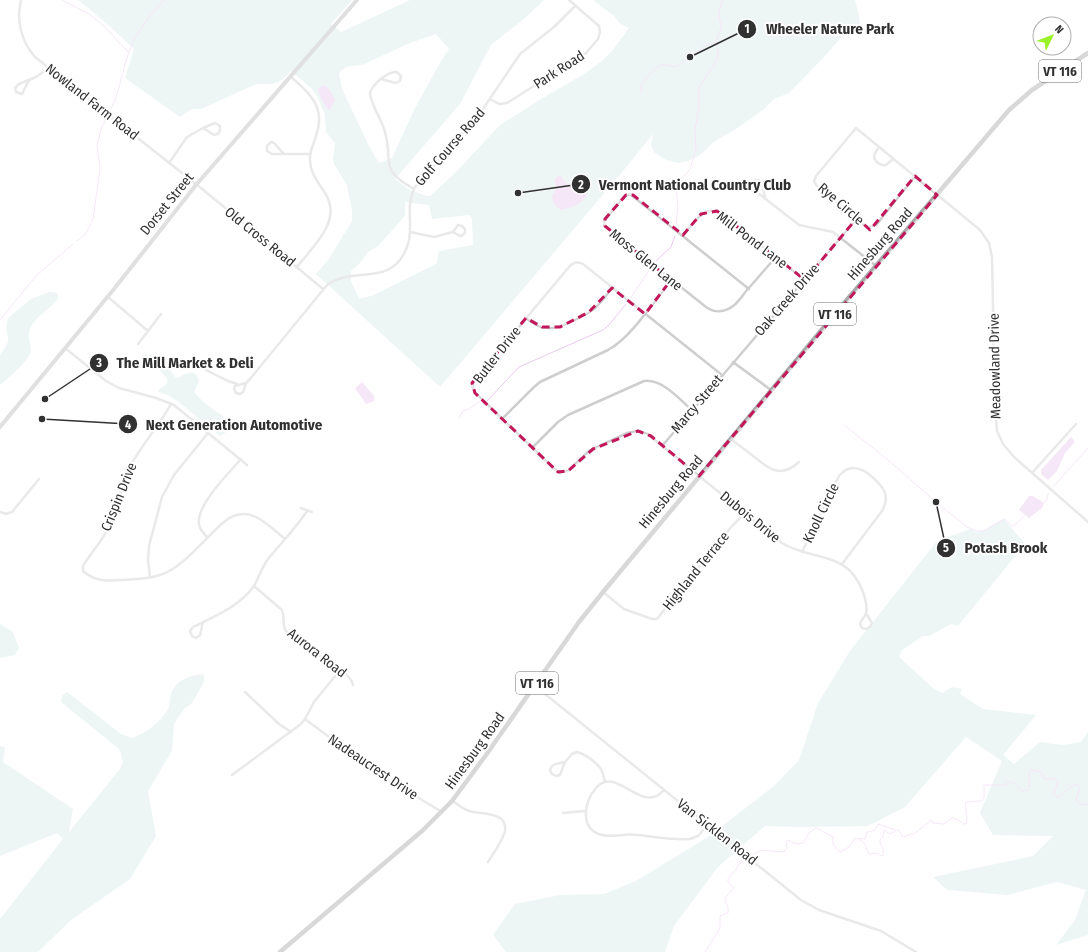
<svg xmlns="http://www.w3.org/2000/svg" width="1088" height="952" viewBox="0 0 1088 952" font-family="'Fira Sans Condensed',sans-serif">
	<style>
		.green { fill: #d7e9e9; fill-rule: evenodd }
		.water { fill: #ebc9ef }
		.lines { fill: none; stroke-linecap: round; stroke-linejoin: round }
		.stream { stroke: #ebc9ef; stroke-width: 1 }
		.street { stroke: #cecece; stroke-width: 2.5 }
		.secondary { stroke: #bbb; stroke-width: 4 }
		.primary { stroke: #a9a9a9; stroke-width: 4.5 }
		.marked { fill: none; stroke: #c2185b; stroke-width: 3; stroke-dasharray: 8 5; stroke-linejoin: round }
		.labels { text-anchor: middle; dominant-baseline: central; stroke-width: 4; stroke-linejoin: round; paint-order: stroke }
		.shield { fill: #fff; stroke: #6f6f6f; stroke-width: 1 }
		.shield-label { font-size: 13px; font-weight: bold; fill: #313131 }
		.street-label { font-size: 14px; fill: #313131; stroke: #fff }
		.leader { fill: none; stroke: #313131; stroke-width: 1.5 }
		.callout-dot { fill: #313131; stroke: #fff; stroke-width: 1.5 }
		.mark-label { font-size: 12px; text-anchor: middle; font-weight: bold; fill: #fff }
		.callout-label { font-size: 15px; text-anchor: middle; font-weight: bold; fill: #313131; stroke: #fff; stroke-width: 4; stroke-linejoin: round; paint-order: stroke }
	</style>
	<rect width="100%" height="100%" fill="#fff"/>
	<path class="green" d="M78 0H352L331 24 341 32 410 0H544L525 18 491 45 460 104 395 179 410 190 427 196H430L455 173 500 125 541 99 586 73 603 60 612 51 629 28 620 24 614 16 593 0H855C857 9 864 27 856 34 852 36 847 35 843 35L826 55 789 93 774 99 764 109 736 129 715 141 699 156 688 161 678 163 666 160 654 152 651 145 653 134 623 171 440 387 316 274 329 259 352 221V211L347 185 334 164 333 159 335 143 326 132 325 115 317 96 311 88 291 71C285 77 280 83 270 84 264 85 260 83 254 85L201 109H192L180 117 125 78 134 49 105 22ZM436 34 449 49 441 61 414 110 392 158 379 163 369 146 342 89 339 74C344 65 352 66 362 65L410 43ZM405 202 429 205 432 219 469 215 472 219 473 245 439 251 437 263 434 265 374 295 359 299 351 281V271L361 262 368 252 378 246 403 218 405 215Z
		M49 292 57 293 58 298C51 309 37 315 31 327 26 336 30 339 31 348 33 358 8 378 0 385V356L8 342V337L6 328 8 318 31 299Z
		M145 354 159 361 164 362 176 378C185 376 194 365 199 381L194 392C205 406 222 414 235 425L236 429 235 430 229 429 221 436 219 435 180 403 170 396 159 392 158 390 167 384V378L152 362 145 358 144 356Z
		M1004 519 1025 544 958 626 951 624 929 636H923L902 650 899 657 933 688 942 693 952 687 962 689 960 694 983 709 1036 715 1003 755 1014 764 1040 742 1063 745 1081 742 1088 732V935L1056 945 1075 920 1086 890 1057 882 1007 895 947 890 933 877 1033 856 1053 836 993 835 980 813 1002 761 966 737 905 807 868 826 800 827 765 826 718 867 674 926 665 952H506L493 935 515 904 560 895 604 894 636 881 708 837 774 786 799 760 818 703 850 651 937 541 970 529 976 532 983 531Z
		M0 624 13 632 19 648 15 655 0 658Z
		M201 674 204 675V682L192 703 184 709 177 719 174 725 172 751 148 791 156 836 130 879 71 920 38 952H0V919L63 839 57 833 0 856V746L5 747 3 762 73 809 69 832 120 769 123 762 119 749 61 702 62 696 67 692 121 734 132 738C147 732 160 723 168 709 171 704 169 696 172 691 177 680 190 676 201 674Z"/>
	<path class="water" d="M322 86 324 85 329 89 335 99 330 110C324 107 320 96 318 89Z
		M559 175 561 176 563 180 573 189 579 190 584 187 588 189C587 204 573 206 562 210 555 207 553 203 552 196L556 189 555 179Z
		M362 382 374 396V401L366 404 355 388Z
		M1071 437 1075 442 1065 453 1057 471 1048 480 1041 474V470Z
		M1029 496H1033L1044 503 1042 508 1029 518 1019 510Z"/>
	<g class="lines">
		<path class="stream" d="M62 0 89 14 104 26 128 52
			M641 93V85C647 78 653 68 662 65 668 64 672 68 679 65L708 44 716 42
			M111 109C120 91 122 71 129 52 136 32 150 16 164 0
			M109 113V112
			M676 224 678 207 676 185 678 180 685 175 690 169 696 150 695 130 699 107V87L716 62 718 56 717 39 721 28 719 14 721 4 723 0
			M77 241 86 233 93 219 100 168 97 146 101 129 107 117
			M655 262 671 247 675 236
			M630 299 650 269
			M0 320 36 276 73 244
			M487 401 519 367 603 330 609 325 626 304
			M459 418 463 411 469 409 479 402
			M844 425 887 459 936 502 967 527 977 531H983L1004 519 1012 526H1014L1025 515
			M1053 487 1088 448
			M1044 503 1047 500V496L1049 493
			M859 839 864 843 869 854 878 853 881 856 883 855C885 845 879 847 880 840L883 836 884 830 890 834 895 831
			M705 952 720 928V916L728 913C729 906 725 904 725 898L734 888 728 882V879L736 869 739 864 757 852 762 850 782 852 785 851 787 848 786 842 788 840 797 844 803 843 810 832 816 828 833 837V844L840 852 849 847 855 838 865 839 867 832 875 830 878 824 899 831 903 837 915 833 931 820 933 823 944 824 952 818 958 820 964 824H966C969 816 964 809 966 802L981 801 984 798V785H1006L1008 782C1016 782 1017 787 1022 791L1028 790C1031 784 1027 776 1031 770L1041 772 1045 779H1054L1058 782 1054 793 1057 797C1065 795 1069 785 1077 784L1080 788 1076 800 1080 804 1088 805"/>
		<path class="street" d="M21 0C16 20 21 41 35 57L201 188 323 289
			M291 77C311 94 326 108 316 136 314 144 309 152 310 160 310 173 318 182 325 193 343 221 313 246 297 267
			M381 79 396 83 400 81 401 76 397 72C388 71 371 85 370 94 372 106 380 117 384 129 395 161 376 168 414 189
			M29 80 22 94 16 92 15 88 19 84 36 77 49 68
			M490 99 499 104 507 103 586 53 598 39 600 32 599 26 569 0
			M879 147C877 150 875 153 874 156 874 162 882 166 886 165L893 159
			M284 154 274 143 271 142 267 146V151L272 154H310
			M169 163 187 137 203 128 214 135 218 134 220 130V126L215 123 203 128
			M915 176 877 224 870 227 866 226 817 186 814 181 816 176 856 128 980 230 989 243 992 257 995 405 997 431 1003 444 1014 457 1088 522
			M765 198 762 182 758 180H755L752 184 753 189 799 225 833 232 876 266
			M410 232 434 237 453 232 458 235 461 236 465 233V229L462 226 458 225 453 232
			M683 235C694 222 705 201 725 216L805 280
			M749 289 630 194 624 196 604 221V225L607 228 706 307C713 312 722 313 730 308 737 305 742 296 747 290 757 279 766 268 776 257
			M108 297 148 331
			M526 318C543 332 553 330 572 321 579 318 587 314 594 309 601 303 606 295 612 288
			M138 344 161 314
			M65 348 106 381 119 388 156 398 174 405 247 465
			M733 362 771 390
			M185 366 192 364 196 365 228 381 237 384
			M722 375 583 264C577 261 573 262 569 267L475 379 472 386 475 393 554 469 560 473 568 471 589 451 627 433 638 431 647 434 782 543C813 562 847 549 863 592 865 598 868 607 866 613 865 617 861 620 860 624L862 628 866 629 870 627 872 623 866 613
			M246 383 243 392 240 394 236 393 234 389 235 386 246 383 250 379 327 285C353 265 391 289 407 247 415 227 404 208 415 187L479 115 520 54 554 27 575 6
			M171 404C159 426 142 444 131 465 121 484 118 506 109 526 103 541 91 552 83 566V571C95 582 108 581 123 580 135 579 148 579 160 575 183 568 206 537 225 521 249 503 267 524 285 539
			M502 419 533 388 540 382 608 350C631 338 655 300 671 280
			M731 439C738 445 746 450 753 456 769 469 781 479 799 462
			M662 446C727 370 792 295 857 218
			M532 448 558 422 568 415 644 381C663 379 679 399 692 410
			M1032 473 1076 424
			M301 508 312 512
			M0 512 6 514 12 512 39 479
			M207 537C204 534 200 530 199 524 196 505 229 473 241 459
			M802 552 839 476C849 464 861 467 871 476 883 486 891 496 882 511L842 564
			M150 577 148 560 149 546 162 497 174 475 208 433
			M254 586 282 610C285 617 282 625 286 631 297 648 351 668 353 685
			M603 592 624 609 652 619H657L732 526 745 513
			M203 622 200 635 196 638 192 636 190 631 193 627C215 616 239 607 254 586 259 577 262 567 268 559 281 543 296 528 307 511
			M535 686 801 900 819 910 881 931 916 952
			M245 692 279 724 291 732
			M305 719 380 775 442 812
			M565 762 560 775 556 776 552 774 550 770 552 766 556 764 565 762 572 754 577 752C585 754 596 762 601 769 603 773 604 777 605 782
			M232 775 301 724 305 719 314 702 340 670
			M664 790C642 816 616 764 596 788 584 802 579 829 602 835 609 837 616 835 623 835 628 834 634 835 639 835 655 837 674 840 690 839L698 836 707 826
			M453 801C458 805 463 809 469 811 481 815 508 811 505 831 503 840 493 854 488 862
			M563 813 585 811"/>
		<path class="secondary" d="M0 427 114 289 196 185 357 0"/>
		<path class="primary" d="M280 952 422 831 452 801 486 755 579 622 603 592 840 308 1009 110 1032 90 1088 53"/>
	</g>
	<path d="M0 0H1088V952H0ZM915 176 937 195 699 476 651 436 638 431 593 449 568 471 558 472 475 393 472 383 526 318 542 327H560L589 312 612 288 645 314 671 280 605 226V219L626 195H633L683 235 701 214 717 211 805 280 857 218 870 230Z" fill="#fff" fill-opacity=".55" fill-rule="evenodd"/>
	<path class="marked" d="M915 176 937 195 699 476 651 436 638 431 593 449 568 471 558 472 475 393 472 383 526 318 542 327H560L589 312 612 288 645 314 671 280 605 226V219L626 195H633L683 235 701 214 717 211 805 280 857 218 870 230Z"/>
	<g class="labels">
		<g class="shield">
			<rect x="1039" y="60" width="42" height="22" rx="3"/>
			<rect x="814" y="303" width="42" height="22" rx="3"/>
			<rect x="516" y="672" width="42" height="22" rx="3"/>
		</g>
		<g class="shield-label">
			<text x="1060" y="71">VT 116</text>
			<text x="835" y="314">VT 116</text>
			<text x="537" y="683">VT 116</text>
		</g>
		<g class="street-label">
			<text transform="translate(559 70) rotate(-33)">Park Road</text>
			<text transform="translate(92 102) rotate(38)">Nowland Farm Road</text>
			<text transform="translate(450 147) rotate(-49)">Golf Course Road</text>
			<text transform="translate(167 204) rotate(-51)">Dorset Street</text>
			<text transform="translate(841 204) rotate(41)">Rye Circle</text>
			<text transform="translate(260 237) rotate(39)">Old Cross Road</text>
			<text transform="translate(752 240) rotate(37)">Mill Pond Lane</text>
			<text transform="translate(880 244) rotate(-49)">Hinesburg Road</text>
			<text transform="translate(646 260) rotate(39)">Moss Glen Lane</text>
			<text transform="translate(787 300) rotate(-49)">Oak Creek Drive</text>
			<text transform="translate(497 355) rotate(-52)">Butler Drive</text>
			<text transform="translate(995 366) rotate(-91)">Meadowland Drive</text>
			<text transform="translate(697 404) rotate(-50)">Marcy Street</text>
			<text transform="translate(671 492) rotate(-50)">Hinesburg Road</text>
			<text transform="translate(119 497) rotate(-68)">Crispin Drive</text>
			<text transform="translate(821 513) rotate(-64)">Knoll Circle</text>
			<text transform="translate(750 517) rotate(39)">Dubois Drive</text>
			<text transform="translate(696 571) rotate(-51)">Highland Terrace</text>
			<text transform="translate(317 653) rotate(38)">Aurora Road</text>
			<text transform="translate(475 751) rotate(-54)">Hinesburg Road</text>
			<text transform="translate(373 767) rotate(34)">Nadeaucrest Drive</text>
			<text transform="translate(717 832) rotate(38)">Van Sicklen Road</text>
		</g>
	</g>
	<path class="leader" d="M690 57L747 29M518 193L581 184M45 399L99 363M42 419L128 424M936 502L946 548"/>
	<g class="callout-dot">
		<circle cx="690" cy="57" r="4"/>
		<circle cx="518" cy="193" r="4"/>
		<circle cx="45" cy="399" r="4"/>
		<circle cx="42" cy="419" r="4"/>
		<circle cx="936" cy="502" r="4"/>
		<circle cx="747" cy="29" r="10"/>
		<circle cx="581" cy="184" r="10"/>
		<circle cx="99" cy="363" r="10"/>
		<circle cx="128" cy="424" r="10"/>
		<circle cx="946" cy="548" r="10"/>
	</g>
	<g class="mark-label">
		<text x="747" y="33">1</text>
		<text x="581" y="189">2</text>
		<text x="99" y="367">3</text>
		<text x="128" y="429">4</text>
		<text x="946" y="552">5</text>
	</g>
	<g class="callout-label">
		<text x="830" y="34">Wheeler Nature Park</text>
		<text x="695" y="190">Vermont National Country Club</text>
		<text x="185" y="368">The Mill Market &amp; Deli</text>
		<text x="234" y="430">Next Generation Automotive</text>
		<text x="1006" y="553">Potash Brook</text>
	</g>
	<g transform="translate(1052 36) rotate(47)"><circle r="19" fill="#ffffff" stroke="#adadad"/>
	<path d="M0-3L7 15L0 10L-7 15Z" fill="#99f228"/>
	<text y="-6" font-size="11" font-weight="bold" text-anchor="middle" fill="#313131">N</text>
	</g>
</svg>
